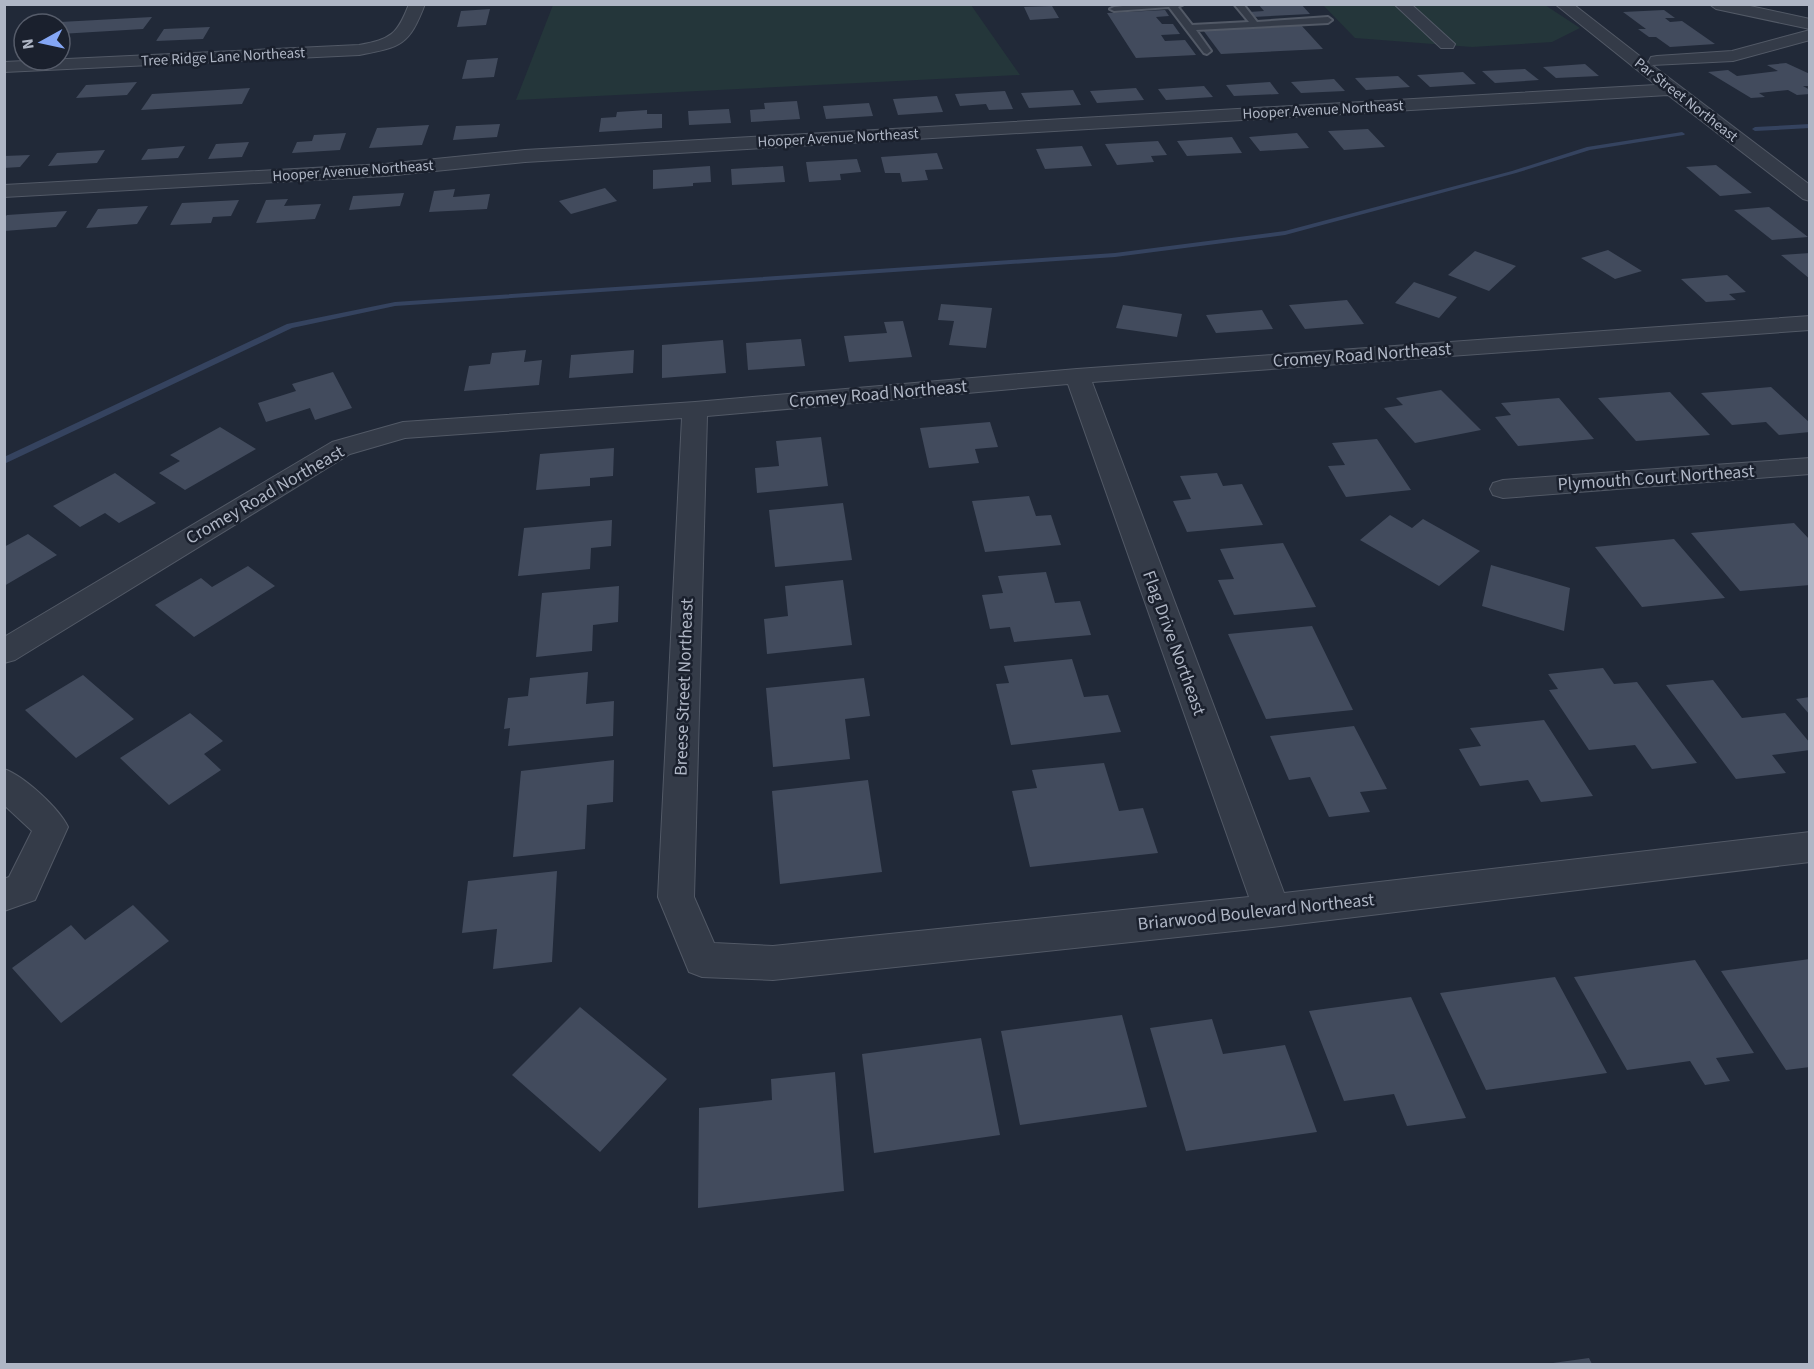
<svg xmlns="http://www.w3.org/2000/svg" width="1814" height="1369" viewBox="0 0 1814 1369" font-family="'Source Sans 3',sans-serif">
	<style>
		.green { fill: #24363a }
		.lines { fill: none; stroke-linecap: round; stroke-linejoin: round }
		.stream { fill: #35435f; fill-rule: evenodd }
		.building { fill: #424b5d }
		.service-casing { stroke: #525966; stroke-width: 4 }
		.minor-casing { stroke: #525966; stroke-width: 2 }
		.service { fill: #343b48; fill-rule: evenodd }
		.minor { fill: #343b48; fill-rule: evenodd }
		.labels { text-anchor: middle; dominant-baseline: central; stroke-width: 5; stroke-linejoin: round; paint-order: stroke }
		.far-street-label { font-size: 15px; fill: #afb6c5; stroke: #1a202d }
		.street-label { font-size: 18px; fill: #afb6c5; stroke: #1a202d }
	</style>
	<rect width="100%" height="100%" fill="#212938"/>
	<path class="green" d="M553 5H971L1020 75 516 100Z
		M1323 5H1545L1580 28 1552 42 1472 47 1355 38Z"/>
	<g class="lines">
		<path class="stream" d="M1810 124V128L1755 131 1752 129 1755 127Z
			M1682 132 1685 134 1684 135 1590 150 1516 173 1285 235 1115 257 395 306 292 328 4 464V457L287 324 395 302 1115 253 1285 231 1512 171 1587 147Z"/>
	</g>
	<path class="building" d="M1258 4H1301L1310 14 1253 17 1249 12 1264 11Z
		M1052 6 1059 18 1030 20 1024 7Z
		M490 9 486 25 457 27 461 11Z
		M1165 10 1169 16 1156 17 1162 24H1173L1180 34 1161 35 1165 41 1185 40 1196 55 1136 58 1107 13Z
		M1664 10 1675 18H1665L1670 22 1682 21 1715 44 1670 47 1656 37H1649L1638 29H1646L1623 12Z
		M152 17 143 29 60 34V24H58L60 22Z
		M1301 25 1323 49 1221 54 1203 30Z
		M210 27 203 39 156 41 164 29Z
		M498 58 494 77 462 79 467 60Z
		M1786 63 1810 74V86H1803L1810 90V94L1797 95 1788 90 1759 93 1765 97 1751 98 1708 72 1728 70 1737 76 1778 71 1767 65Z
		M1585 64 1599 76 1556 78 1543 67Z
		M1525 69 1539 80 1495 83 1482 71Z
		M1463 72 1476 84 1430 87 1417 75Z
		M1398 76 1410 87 1366 90 1355 78Z
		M1334 79 1345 91 1301 93 1291 82Z
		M137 82 127 95 76 98 86 85Z
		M1270 82 1279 94 1234 96 1226 85Z
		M1204 86 1213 97 1166 100 1158 89Z
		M250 88 242 104 141 110 152 94Z
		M1136 88 1144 100 1097 103 1090 91Z
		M1073 90 1081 105 1029 108 1021 93Z
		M1005 91 1013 109 989 110 986 104 960 106 955 94Z
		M937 96 943 112 898 115 893 99Z
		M797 101 800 119 751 122 750 110 765 109 764 103Z
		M869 103 873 116 826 119 823 106Z
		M729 109 731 123 689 125 688 111Z
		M647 110V114H662V128L599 132 601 118 616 117 617 112Z
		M500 124 497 137 453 140 456 126Z
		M429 125 422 145 369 148 377 128Z
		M1368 129 1385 147 1344 150 1328 131Z
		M346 133 340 150 292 153 297 142 312 141 314 135Z
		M1297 133 1309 148 1260 151 1249 137Z
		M1232 137 1242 153 1187 156 1177 141Z
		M1158 141 1167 155 1151 156 1154 162 1117 165 1105 144Z
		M249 142 242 157 208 159 216 144Z
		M185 146 178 158 141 160 148 149Z
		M1082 146 1092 166 1045 169 1036 149Z
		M105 150 97 163 48 166 57 153Z
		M937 153 943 169 925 170 928 180 902 182 900 173H885L881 157Z
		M30 155 20 167 4 168V156Z
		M857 159 861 172 840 174 841 180 809 182 806 162Z
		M1716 165 1752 193 1720 196 1686 167Z
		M710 166 711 182 693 183V186L653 189V170Z
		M783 166 785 182 732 185 731 169Z
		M605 188 617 201 571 214 559 201Z
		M455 189 453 197 490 194 487 209 429 212 434 191Z
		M404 193 400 206 349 210 353 196Z
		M288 199 284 206 321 204 315 219 256 223 266 200Z
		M239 200 231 216 213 217 211 223 170 225 182 203Z
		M148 206 137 224 86 228 98 209Z
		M1769 207 1808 237 1772 240 1734 210Z
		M67 211 56 227 4 231V218L7 215Z
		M1608 250 1642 271 1615 279 1581 258Z
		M1475 251 1516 266 1489 291 1448 275Z
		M1810 253V279L1781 255Z
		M1727 275 1746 292 1729 294 1736 300 1706 302 1681 279Z
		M1414 282 1457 297 1439 318 1395 303Z
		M1347 300 1364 324 1305 329 1289 305Z
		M941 304 992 308 986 348 949 345 954 321 938 320Z
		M1123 305 1182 314 1177 337 1116 328Z
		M1262 310 1273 329 1216 333 1206 315Z
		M903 321 912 357 849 362 844 336 887 333 884 322Z
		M801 339 805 366 748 370 746 343Z
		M723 340 726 373 662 378V345Z
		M526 350 524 362 542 360 539 385 464 391 469 366 490 364 492 353Z
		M634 350 633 373 569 378 571 355Z
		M333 372 352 408 315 420 310 408 266 422 258 403 296 391 292 384Z
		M1771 387 1810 423V432L1779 435 1766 422 1732 425 1701 393Z
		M1441 390 1481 430 1415 443 1384 408 1403 405 1396 398Z
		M1670 392 1710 435 1636 441 1598 398Z
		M1559 398 1594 439 1518 446 1495 417 1511 415 1501 403Z
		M990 422 998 447 975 449 979 463 929 468 920 428Z
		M220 427 256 449 185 490 159 473 180 461 170 455Z
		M821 437 828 486 757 493 755 468 779 466 776 441Z
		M1377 439 1411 490 1346 497 1328 466 1345 465 1332 443Z
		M614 448 613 476 590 478V486L536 490 540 454Z
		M115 473 156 503 119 523 105 513 80 527 53 506Z
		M1217 473 1223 486 1242 484 1263 525 1187 532 1173 501 1191 499 1180 476Z
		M1029 496 1036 516 1051 515 1061 545 985 552 972 501Z
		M843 503 852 560 775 567 769 510Z
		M1390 515 1412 528 1423 519 1480 551 1439 586 1360 540Z
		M612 520 611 546 591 548 590 569 518 576 524 528Z
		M1794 523 1810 540V585L1740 591 1691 533Z
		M28 534 57 555 4 586V547Z
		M1674 539 1725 598 1642 607 1595 547Z
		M1283 543 1316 607 1234 615 1218 580 1234 579 1220 549Z
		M1491 565 1570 588 1564 631 1482 606Z
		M248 566 275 586 194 637 155 605 201 578 212 587Z
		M1046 572 1055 603 1080 601 1091 635 1014 642 1010 627 990 629 982 595 1003 593 998 576Z
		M843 580 852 645 767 654 764 619 788 616 785 586Z
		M619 586 618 622 593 625 592 651 536 657 542 593Z
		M1312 626 1353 710 1266 719 1228 634Z
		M1072 659 1084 697 1108 695 1121 732 1011 745 996 684 1009 683 1004 666Z
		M1603 668 1614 684 1637 682 1697 763 1652 769 1635 745 1589 750 1549 690 1558 689 1548 674Z
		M588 672 586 704 614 701 613 736 508 746 510 728 504 729 508 698 528 696 530 678Z
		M83 675 134 719 76 758 25 710Z
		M864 678 870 716 845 719 850 759 773 767 766 688Z
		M1713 680 1742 718 1785 713 1810 743V750L1772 755 1786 773 1736 779 1666 685Z
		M1810 697V715L1796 699Z
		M190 713 223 741 204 754 221 770 169 805 120 758Z
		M1544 720 1593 796 1541 802 1528 780 1480 786 1459 749 1481 746 1470 728Z
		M1354 726 1387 789 1360 792 1370 812 1329 817 1310 777 1289 780 1270 736Z
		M614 760 613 802 587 805 585 849 513 857 521 771Z
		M1104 763 1119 811 1143 808 1158 853 1030 867 1012 791 1037 788 1032 770Z
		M868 780 882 872 780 884 772 791Z
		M557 871 552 962 493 969 497 929 462 933 468 881Z
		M133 905 169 941 61 1023 12 968 71 925 85 940Z
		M1810 959V1067L1786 1070 1721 971Z
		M1695 960 1754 1053 1716 1058 1730 1081 1705 1085 1690 1061 1627 1070 1574 977Z
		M1555 977 1607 1073 1486 1090 1440 993Z
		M1411 997 1466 1118 1407 1126 1394 1094 1344 1101 1309 1011Z
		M580 1007 667 1079 600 1152 512 1075Z
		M1122 1015 1147 1107 1020 1125 1001 1031Z
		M1212 1019 1223 1054 1285 1045 1317 1132 1186 1151 1150 1028Z
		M981 1038 1000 1135 874 1153 862 1054Z
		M835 1072 844 1191 698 1208 699 1108 772 1100 771 1079Z
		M1589 1358 1592 1364H1553V1363Z"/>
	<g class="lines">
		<defs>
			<path id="service" d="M1141 4H1184L1178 7 1192 25 1249 22 1234 4H1243L1257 22 1328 17 1332 20 1328 23 1196 30 1211 51 1207 54 1204 53 1169 7 1114 11 1110 9 1114 7Z"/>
			<path id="minor" d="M409 4H425C409 46 401 47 359 55L4 72V62L359 45C391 39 397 35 409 4Z
				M1394 4H1411L1455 44 1453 48H1441Z
				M1555 4H1573L1650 64 1649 61 1651 57 1657 56 1732 51 1810 30V40L1733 61 1652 65 1810 185V201L1803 199 1668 95 525 162 385 176 4 197V185L385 164 525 150 1656 85Z
				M1709 4H1741L1810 19V29L1716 9Z
				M1810 316V330L1092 382 1284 893 1810 832V862L1272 927 773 980 702 977 689 972 658 897 682 418 405 438 350 454 15 660 4 663V637L332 442 403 422 695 402 1077 369ZM1068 384 1249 897 773 946 714 943 694 897 707 416Z
				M1810 458V474L1503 498 1493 495 1490 489 1493 483 1503 480Z
				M4 769C24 776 59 808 68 827L35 900 4 911V879L9 877 32 831 4 805Z"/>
		</defs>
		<use href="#service" class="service-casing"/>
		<use href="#minor" class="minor-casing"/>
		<use href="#service" class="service"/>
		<use href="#minor" class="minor"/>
	</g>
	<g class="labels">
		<g class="far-street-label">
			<text transform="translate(223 57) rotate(-3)">Tree Ridge Lane Northeast</text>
			<text transform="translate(1686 100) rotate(38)">Par Street Northeast</text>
			<text transform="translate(1323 110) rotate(-3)">Hooper Avenue Northeast</text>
			<text transform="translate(838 138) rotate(-3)">Hooper Avenue Northeast</text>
			<text transform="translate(353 171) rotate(-4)">Hooper Avenue Northeast</text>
		</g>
		<g class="street-label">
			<text transform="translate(1362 355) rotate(-4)">Cromey Road Northeast</text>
			<text transform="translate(878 394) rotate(-5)">Cromey Road Northeast</text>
			<text transform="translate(1656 478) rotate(-4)">Plymouth Court Northeast</text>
			<text transform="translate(265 495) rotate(-30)">Cromey Road Northeast</text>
			<text transform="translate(1174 643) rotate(70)">Flag Drive Northeast</text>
			<text transform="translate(684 687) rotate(-88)">Breese Street Northeast</text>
			<text transform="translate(1256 912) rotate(-6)">Briarwood Boulevard Northeast</text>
		</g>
	</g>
	<rect width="1814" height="1369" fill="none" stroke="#afb6c5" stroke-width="12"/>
	<g transform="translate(42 42) rotate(262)"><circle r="28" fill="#1a202d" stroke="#565c6a" stroke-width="1.5"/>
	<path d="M0-4.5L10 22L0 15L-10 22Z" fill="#84a6f5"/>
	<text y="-9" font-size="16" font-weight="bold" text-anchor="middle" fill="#afb6c5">N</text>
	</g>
</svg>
